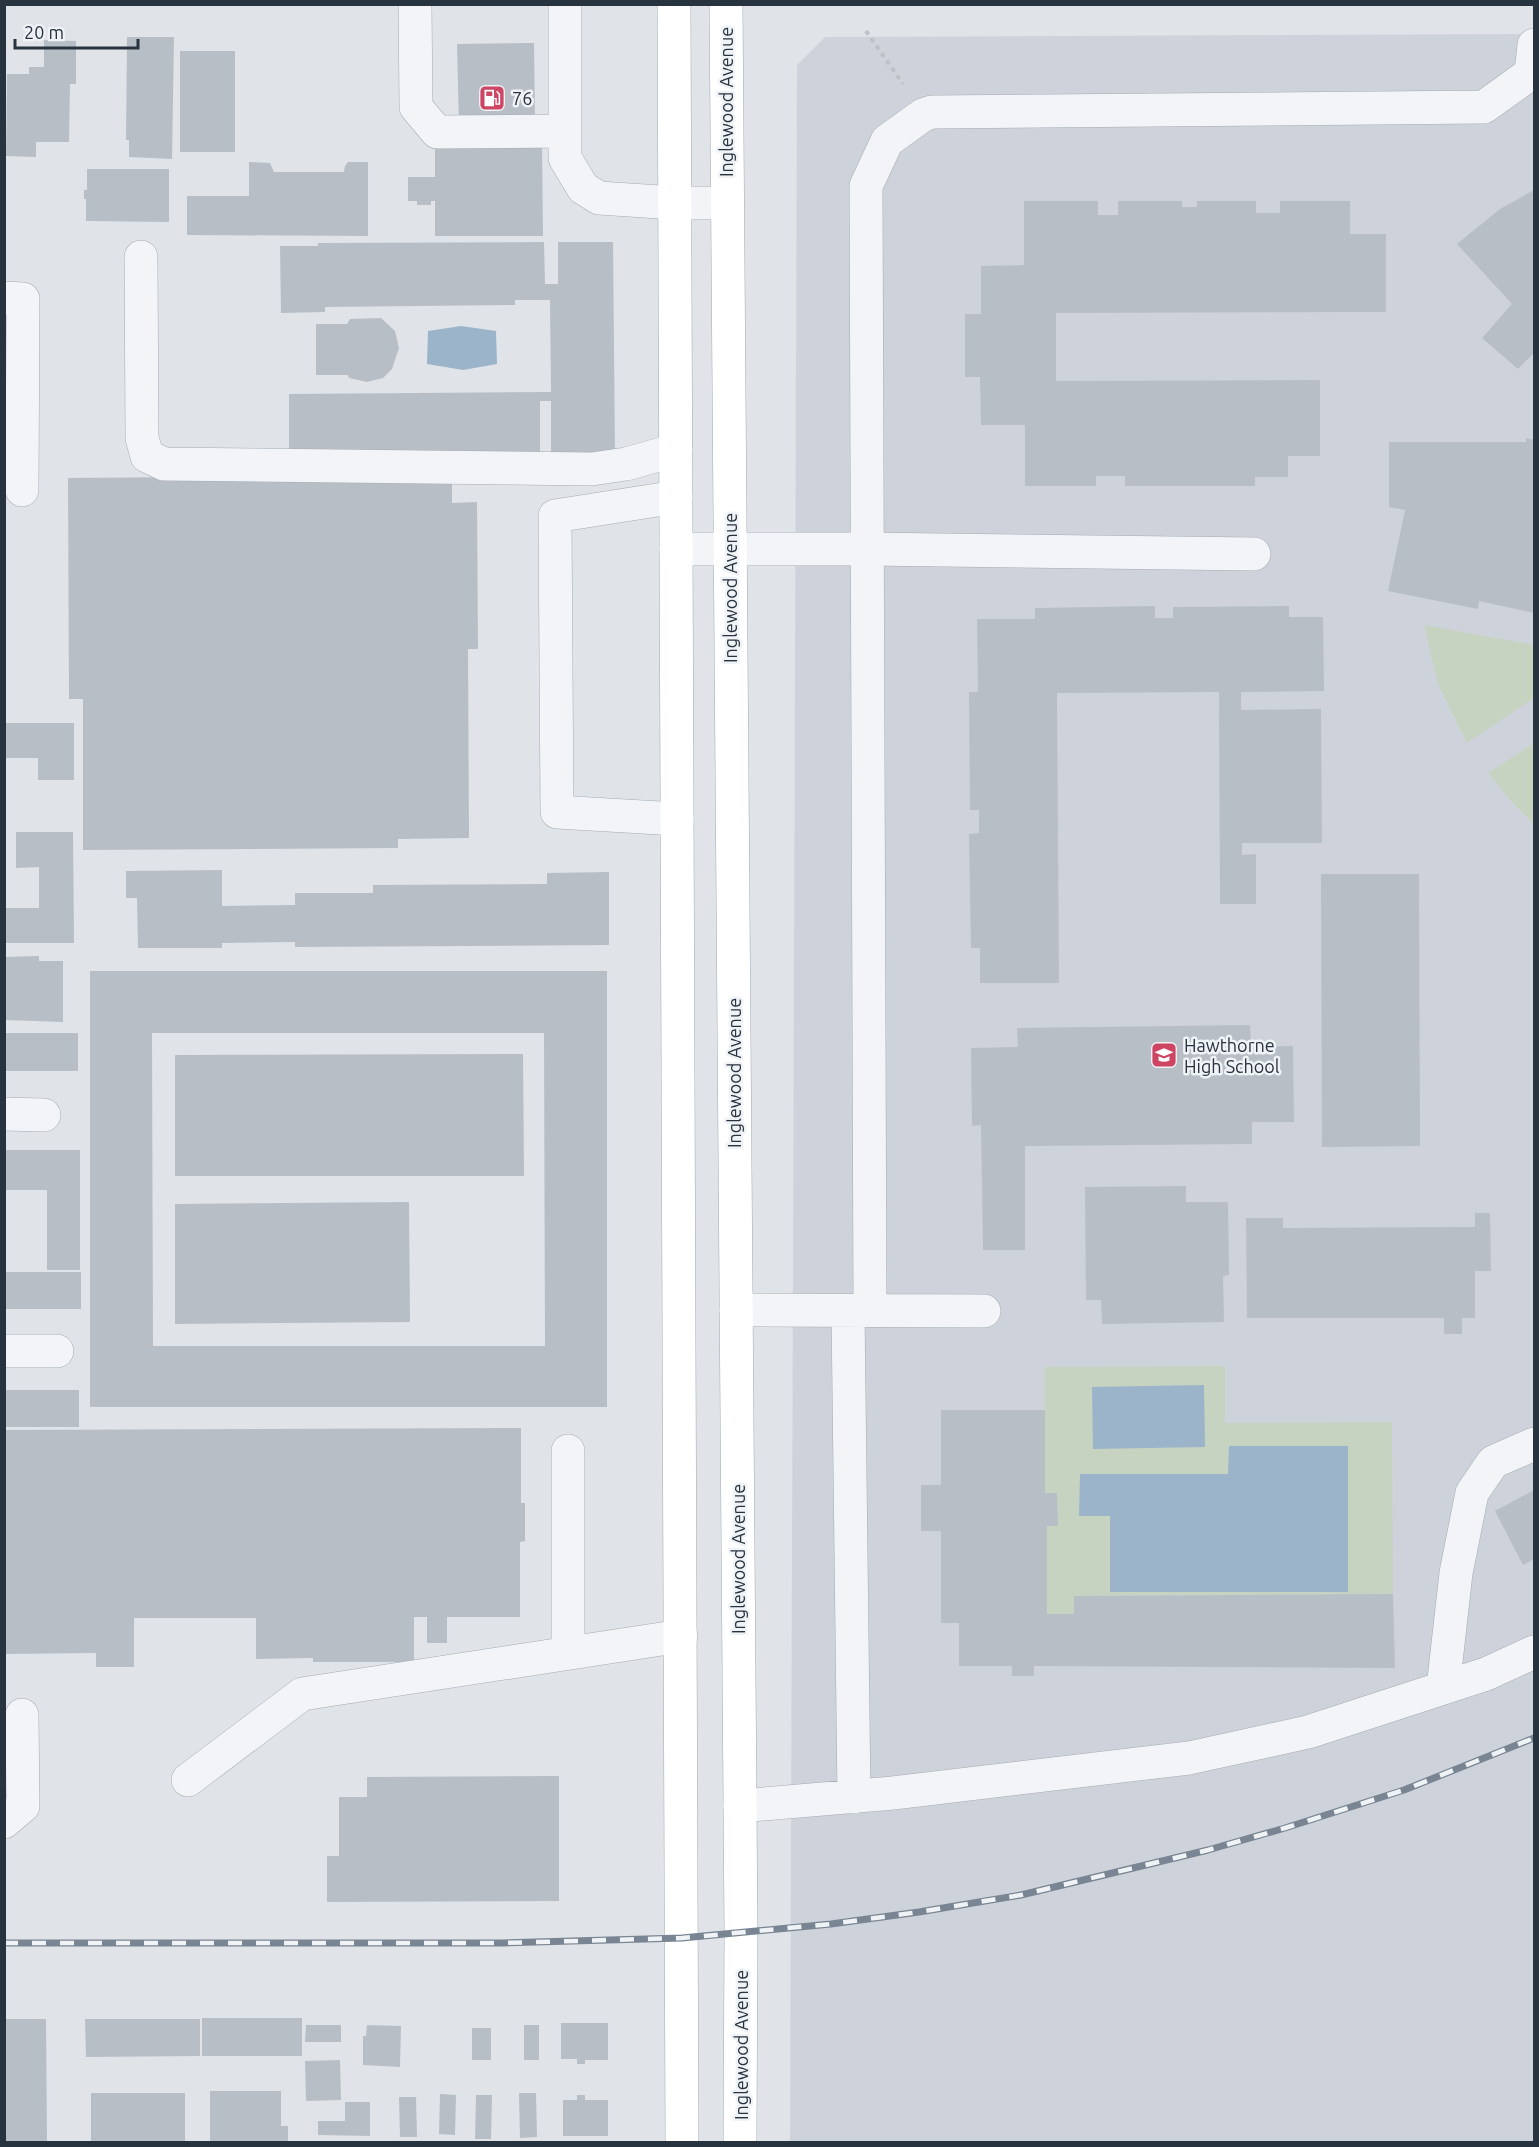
<svg xmlns="http://www.w3.org/2000/svg" width="1539" height="2147" viewBox="0 0 1539 2147" font-family="Ubuntu,sans-serif">
	<style>
		.built { fill: #ced3db }
		.green { fill: #c7d3c1 }
		.water { fill: #9bb4c9 }
		.building { fill: #b7bec6; fill-rule: evenodd }
		.lines { fill: none; stroke-linecap: round; stroke-linejoin: round }
		.minor-casing { stroke: #a5abb3; stroke-width: 34 }
		.major-casing { stroke: #9fa9b5; stroke-width: 34 }
		.path { stroke: #bdc2c7; stroke-width: 4; stroke-dasharray: 4.5 4.5; stroke-linecap: butt }
		.minor { stroke: #f2f4f7; stroke-width: 33 }
		.major { stroke: #fff; stroke-width: 33 }
		.rail-casing { stroke: #798592; stroke-width: 7 }
		.rail { stroke: #eff3f6; stroke-width: 4.5; stroke-dasharray: 14; stroke-linecap: butt }
		.labels { text-anchor: middle; dominant-baseline: central; stroke-width: 5; stroke-linejoin: round; paint-order: stroke }
		.poi-label { font-size: 18px; fill: #283340; stroke: #eff3f6; text-anchor: start }
		.street-label { font-size: 18px; fill: #283340; stroke: #eff3f6 }
	</style>
	<rect width="100%" height="100%" fill="#e0e4e9"/>
	<path class="built" d="M1534 34V2142H790L797 65 825 37Z"/>
	<path class="green" d="M1424 625 1534 645V698L1467 743 1438 684Z
		M1534 743V824L1511 801 1488 773Z
		M1225 1366V1423L1392 1422 1393 1594 1075 1596 1074 1614H1047V1526L1058 1525 1057 1493H1045V1367Z"/>
	<path class="water" d="M461 326 496 331 497 364 463 370 427 364 428 331Z
		M1204 1385 1205 1447 1093 1449 1092 1387Z
		M1229 1446H1348V1592H1110V1516H1079L1080 1474H1228Z"/>
	<path class="building" d="M127 37H174L172 159 129 157V140H126Z
		M44 40 76 41V84H70L69 142H36V157L6 156 7 74H29V67H44Z
		M534 43 535 126 459 127 457 44Z
		M180 51H235V152H180Z
		M435 141 542 142 543 236H435V201H431V205H417V201H408V177H435Z
		M249 162 270 163 274 172H344L345 166 348 162H368V236L187 235V196H249Z
		M87 169H169V222L86 221V199H84V190H87Z
		M1534 190V353L1518 369 1482 338 1512 304 1457 244 1500 209Z
		M1024 201H1098V215H1118V201H1182V207H1197V201H1256V213H1280V201H1350V234H1386V312L1056 313V381L1320 380V456H1288V477H1255V486H1125V476H1096V486H1025V425H981L980 377H965V314H981V266L1024 265Z
		M544 242 545 284H558V242H613L615 454 551 455V401H540V456L289 451V394L551 392 550 300H515V305L325 307V312L281 313 280 246H318V243Z
		M381 318 395 331 399 348 392 369 383 378 367 382 349 378 348 375H316V324H347L350 319Z
		M1526 438 1534 440V613L1479 601 1478 609 1388 591 1405 510 1389 507V442H1526Z
		M452 475V503L477 502 478 649H468L469 838 398 839V848L83 850V699H69L68 478Z
		M1155 606V618H1173V607L1289 606V617H1323L1324 691 1241 692V710L1321 709 1322 843H1242V855L1256 854V904H1220L1219 692 1057 693 1059 983H980V948H971L969 834 979 833V810H970L969 692H978L977 619H1035V608Z
		M4 723H74V780H38V758H4Z
		M16 832H73L74 943H4V908H39V867L16 868Z
		M222 870V906L295 905V893H373V885L547 884V873L609 872V945L295 947V942L222 943V948H138L137 898H126V871Z
		M1321 874H1419L1420 1146 1322 1147Z
		M39 956V961H63V1022L4 1020V957Z
		M90 971H607V1407H90ZM152 1033H544L545 1346H153Z
		M1250 1025 1251 1047 1293 1046 1294 1122H1252V1144L1025 1146V1250H983L981 1125 972 1126 971 1048 1018 1047 1017 1028Z
		M4 1033H78V1071H4Z
		M523 1054 524 1176H175V1055Z
		M4 1150H80V1270H47V1190H4Z
		M1186 1186V1202H1228L1229 1275 1223 1276 1224 1322 1102 1324 1101 1300H1086L1085 1187Z
		M409 1202 410 1322 175 1324V1204Z
		M1475 1213H1490L1491 1271H1475V1318H1462V1334H1444V1318H1247L1246 1218H1283V1228L1475 1227Z
		M4 1272H81V1309H4Z
		M4 1390H79V1427H4Z
		M941 1410H1045V1493H1057L1058 1526H1047V1614H1074V1596L1393 1594 1395 1668 1034 1666V1676H1012V1666H959V1623H941V1531H921V1485H941Z
		M521 1428V1503H525V1541L520 1542V1617H447V1643H427V1617H414V1662H313V1658L256 1659V1618H134V1667H96V1653L4 1654V1430Z
		M1534 1490V1559L1523 1565 1495 1511Z
		M559 1776V1901L327 1902V1856H339V1797H367V1777Z
		M202 2018H302V2056H202Z
		M4 2019H46L47 2142H4Z
		M85 2019H200V2056L86 2057Z
		M561 2023H608V2060H585V2064H577V2059H561Z
		M306 2025H341V2042H305Z
		M367 2025 401 2026 400 2067 363 2065V2036H366Z
		M524 2025H539V2060H524Z
		M472 2028H491V2060H472Z
		M340 2060 341 2100 306 2101 305 2061Z
		M210 2091H281V2126H288V2142H210Z
		M91 2093H185V2142H91Z
		M519 2093H536L537 2137 520 2138Z
		M440 2094 456 2095 455 2135 439 2134Z
		M476 2095H492L491 2139H475Z
		M577 2095H585V2100H608V2136H563V2100H577Z
		M399 2097H416L417 2137H400Z
		M345 2102H370V2136L318 2135V2121H345Z"/>
	<g class="lines">
		<defs>
			<path id="minor" d="M415 4 416 107 437 132 565 131
				M565 4V158L583 188 599 198 675 203H727
				M141 257 142 438 147 456 164 464 592 469 626 464 676 450
				M4 298 23 299 22 490
				M676 497 555 516 557 812 677 819
				M676 549H868L1254 554
				M4 1114 44 1115
				M736 1310 984 1311
				M870 1310 866 186 887 141 923 115 932 112 1484 107 1531 73 1534 45
				M848 1311 854 1797
				M4 1351H57
				M568 1451V1653
				M1443 1688 1456 1573 1472 1493 1493 1462 1534 1444
				M188 1780 302 1694 681 1636
				M740 1806 893 1793 1189 1758 1308 1732 1486 1674 1534 1652
				M4 1822 23 1806 22 1715"/>
			<path id="major" d="M674 4 682 2142
				M726 4 741 1932 740 2142"/>
		</defs>
		<use href="#minor" class="minor-casing"/>
		<use href="#major" class="major-casing"/>
		<path class="path" d="M866 31 903 84"/>
		<use href="#minor" class="minor"/>
		<use href="#major" class="major"/>
		<defs>
			<path id="rail" d="M4 1943H503L682 1938 831 1924 919 1912 1021 1895 1208 1850 1285 1828 1404 1790 1534 1738"/>
		</defs>
		<use href="#rail" class="rail-casing"/>
		<use href="#rail" class="rail"/>
	</g>
	<defs>
		<symbol id="fuel-square" viewBox="-11 -11 22 22"><rect x="-9" y="-9" width="18" height="18" rx="4" fill="#ce4463" stroke="#eff3f6"/><path d="M-5.5-6h7V0h2V4h1.3V-2.5L3-4.5l.8-.8L6-3V5H2.5V1h-1V6h-7ZM-4.2-4.7v3.2H.2V-4.7Z" fill="#fff"/></symbol>
		<symbol id="school-square" viewBox="-11 -11 22 22"><rect x="-9" y="-9" width="18" height="18" rx="4" fill="#ce4463" stroke="#eff3f6"/><path d="M0-5L7-2L0 1L-7-2ZM-4 1L0 2.5L4 1V4Q0 6-4 4Z" fill="#fff"/></symbol>
	</defs>
	<g fill-rule="evenodd">
		<use href="#fuel-square" x="477" y="83" width="30" height="30"/>
		<use href="#school-square" x="1149" y="1040" width="30" height="30"/>
	</g>
	<g class="labels">
		<g class="poi-label">
			<text x="512" y="98">76</text>
			<text x="1184" y="1045">Hawthorne<tspan x="1184" dy="21">High School</tspan></text>
		</g>
		<g class="street-label">
			<text transform="translate(726 102) rotate(-90)">Inglewood Avenue</text>
			<text transform="translate(730 588) rotate(-90)">Inglewood Avenue</text>
			<text transform="translate(734 1073) rotate(-90)">Inglewood Avenue</text>
			<text transform="translate(738 1559) rotate(-90)">Inglewood Avenue</text>
			<text transform="translate(741 2045) rotate(-90)">Inglewood Avenue</text>
		</g>
	</g>
	<rect width="1539" height="2147" fill="none" stroke="#283340" stroke-width="12"/>
	<path d="M15 39v9h123v-9" fill="none" stroke="#283340" stroke-width="3"/>
	<text x="24" y="39" font-size="18" fill="#283340" stroke="#eff3f6" stroke-width="4.5" paint-order="stroke">20 m</text>
</svg>
